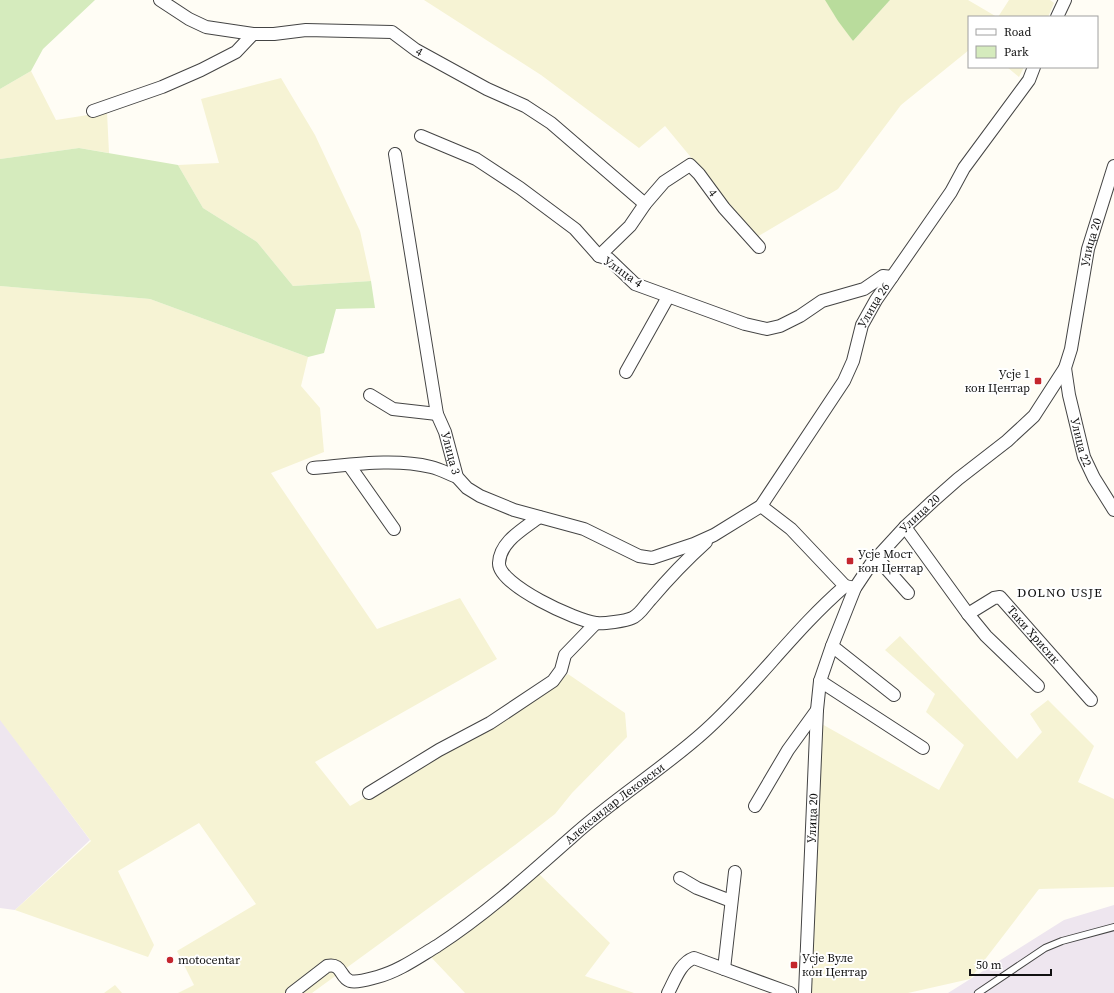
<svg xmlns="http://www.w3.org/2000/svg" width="1114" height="993" viewBox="0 0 1114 993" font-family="'Source Serif 4',serif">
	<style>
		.industrial { fill: #eee6ef }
		.farmland { fill: #f6f3d4 }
		.green { fill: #d5ebbd }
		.forest { fill: #b9dc9c }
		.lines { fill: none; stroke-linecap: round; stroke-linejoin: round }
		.service-casing { stroke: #444; stroke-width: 8 }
		.minor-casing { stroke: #444; stroke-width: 14 }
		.service { stroke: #fff; stroke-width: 6 }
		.minor { stroke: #fff; stroke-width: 12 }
		.poi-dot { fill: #c4262e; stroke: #fff; stroke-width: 1.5 }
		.labels { text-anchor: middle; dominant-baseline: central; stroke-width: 4; stroke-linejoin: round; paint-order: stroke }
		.street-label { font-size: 12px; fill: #111; stroke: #fff }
		.poi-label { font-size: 12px; fill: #111; stroke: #fff; text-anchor: start }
		.neighbourhood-label { font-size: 13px; letter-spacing: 1px; fill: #111; stroke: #fff }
	</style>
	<rect width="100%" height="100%" fill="#fffdf5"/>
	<path class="industrial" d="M0 719 90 840 15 910 0 908Z
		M1114 905V993H948L1064 920Z"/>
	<path class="farmland" d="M424 0H827L853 41 890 0H968L997 17H969V50L901 105 838 189 757 237 665 126 639 148 541 75Z
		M1009 0H1050L1054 3 1048 17H998Z
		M1007 67H1024L1019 77Z
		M31 71 56 120 107 112 109 153 79 148 0 159V89Z
		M281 78 315 135 360 231 371 281 293 286 257 242 203 208 178 165 219 163 201 99Z
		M0 286 150 299 308 357 301 386 320 408 324 452 271 473 377 629 460 598 497 659 315 762 350 806 510 715 568 674 625 713 627 737 572 793 555 814 515 845 312 993H178L194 985 177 951 256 904 199 823 118 871 154 945 148 957 15 910 91 841 0 720Z
		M900 636 1017 759 1042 732 1030 714 1048 700 1094 746 1078 782 1114 799V887L1039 889 970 979 908 993H810L820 723 939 790 964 745 926 712 935 694 885 650Z
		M537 872 610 943 585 976 634 993H465L429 955Z
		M115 985 122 993H104Z"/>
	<path class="green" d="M0 0H95L43 49 31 71 0 89Z
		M79 148 178 165 203 208 257 242 293 286 371 281 375 308 336 309 324 353 308 357 150 299 0 286V159Z"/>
	<path class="forest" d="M825 0H890L853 41 838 21Z"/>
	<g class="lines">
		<defs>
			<path id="service" d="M978 993 1045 948 1062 941 1114 927"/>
			<g id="minor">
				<path id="s1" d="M160 0 189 19 206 27 253 34H274L306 30 392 32 416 50 487 89 525 106 551 123 645 204"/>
				<path d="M1057 17 1065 0"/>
				<path d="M93 111 162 87 201 70 236 52 253 34"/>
				<path d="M421 136 476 159 520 188 575 229 599 256 609 259 635 284 745 324 767 329 780 326 800 316 822 301 864 289 883 276 892 277"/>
				<path id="s2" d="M395 154 437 414 445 432 457 477 467 488 480 496 514 510 584 529 639 556 652 558 694 544 714 535 761 506 844 381 853 361 862 325 876 300 951 192 964 168 1029 80 1034 67"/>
				<path id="s3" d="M599 256 630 226 645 204 664 182 690 165 699 174 724 208 759 247"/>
				<path id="s4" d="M1065 368 1069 395 1084 457 1094 478 1114 510"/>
				<path d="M626 372 668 297"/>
				<path d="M370 395 393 409 437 414"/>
				<path d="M349 465 394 529"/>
				<path d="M313 468C351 465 394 458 431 467 440 469 449 474 457 477"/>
				<path d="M761 506 791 529 845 586"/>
				<path d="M539 517C524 529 500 541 499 563 498 585 577 621 596 623 603 624 626 621 632 618 640 615 645 605 651 599 668 579 686 560 706 542"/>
				<path d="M905 527 968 614 986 636 1038 686"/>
				<path d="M877 558 908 593"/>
				<path id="s5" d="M968 614 994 598 1000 597 1091 700"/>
				<path d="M832 646 894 695"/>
				<path d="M820 681 923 748"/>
				<path d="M369 793 439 750 490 723 553 681 561 670 565 655 596 623"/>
				<path d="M755 806 788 750 817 710"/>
				<path d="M680 878 697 888 731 901"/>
				<path d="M724 969 735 872"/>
				<path id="s6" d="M292 993 327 966C343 963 339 977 350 981 358 983 369 979 377 977 399 971 417 958 437 946 486 914 529 875 573 836 615 798 663 769 705 731 755 686 794 630 845 586L855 588"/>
				<path d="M668 993C675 980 680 963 694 958L790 993"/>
				<path id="s7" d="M805 993 817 710 820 681 832 646 855 588 871 564 905 527 933 501 958 479 1007 441 1034 416 1065 368 1071 349 1088 249 1114 166"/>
			</g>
		</defs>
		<use href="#service" class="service-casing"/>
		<use href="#minor" class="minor-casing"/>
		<use href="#service" class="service"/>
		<use href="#minor" class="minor"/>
	</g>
	<g class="poi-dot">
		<rect x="1034" y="377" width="8" height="8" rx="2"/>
		<rect x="846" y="557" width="8" height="8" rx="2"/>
		<circle cx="170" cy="960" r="4"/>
		<rect x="790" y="961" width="8" height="8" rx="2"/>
	</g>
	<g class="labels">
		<g class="street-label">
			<text stroke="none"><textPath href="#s1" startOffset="274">4</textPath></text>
			<text stroke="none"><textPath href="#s3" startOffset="166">4</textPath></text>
			<text stroke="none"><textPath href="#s7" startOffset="847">Улица 20</textPath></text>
			<text transform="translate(623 272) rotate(35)">Улица 4</text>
			<text stroke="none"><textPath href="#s2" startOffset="897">Улица 26</textPath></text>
			<text stroke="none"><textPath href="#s4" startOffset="76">Улица 22</textPath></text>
			<text stroke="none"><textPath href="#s2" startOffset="305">Улица 3</textPath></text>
			<text stroke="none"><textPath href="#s7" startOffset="511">Улица 20</textPath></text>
			<text stroke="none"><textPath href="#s5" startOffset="87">Таки Хрисик</textPath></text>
			<text stroke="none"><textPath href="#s6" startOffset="397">Александар Лековски</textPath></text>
			<text stroke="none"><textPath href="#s7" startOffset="175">Улица 20</textPath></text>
		</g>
		<g class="poi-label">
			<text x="1030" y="374" text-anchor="end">Усје 1<tspan x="1030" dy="14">кон Центар</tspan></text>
			<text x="858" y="554">Усје Мост<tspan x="858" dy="14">кон Центар</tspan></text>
			<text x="802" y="958">Усје Вуле<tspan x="802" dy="14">кон Центар</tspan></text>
			<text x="178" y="960">motocentar</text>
		</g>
		<g class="neighbourhood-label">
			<text x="1060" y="592">DOLNO USJE</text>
		</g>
	</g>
	<rect x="968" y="16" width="130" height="52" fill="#ffffff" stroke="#a0a0a0"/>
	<rect x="976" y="29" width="20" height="6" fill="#ffffff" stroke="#a0a0a0"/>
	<text x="1004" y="36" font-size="12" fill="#111111">Road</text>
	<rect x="976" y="46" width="20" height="12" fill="#d5ebbd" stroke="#a0a0a0"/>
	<text x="1004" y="56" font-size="12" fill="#111111">Park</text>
	<path d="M970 969v6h81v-6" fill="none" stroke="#111111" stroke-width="2"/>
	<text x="976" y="969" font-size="12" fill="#111111" stroke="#ffffff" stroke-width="3" paint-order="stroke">50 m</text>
</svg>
